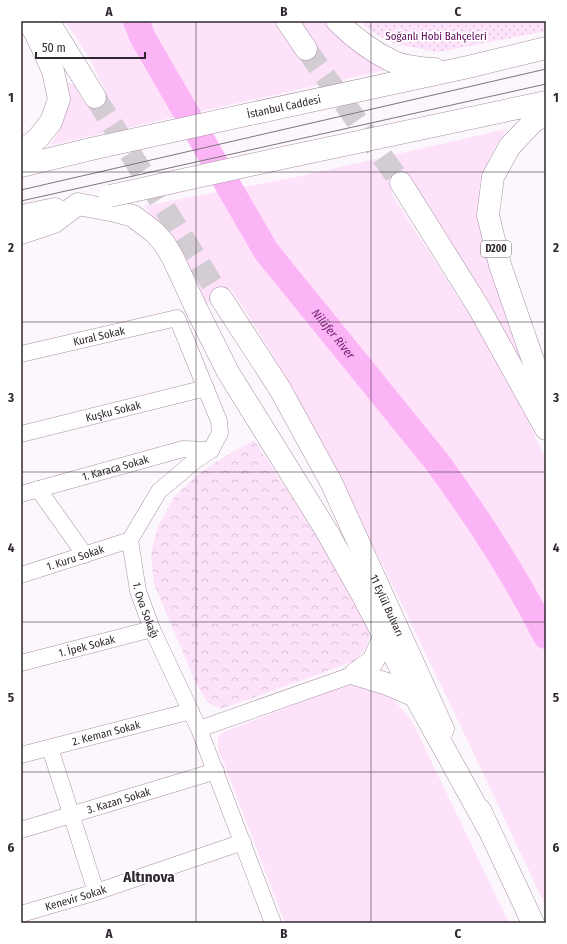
<svg xmlns="http://www.w3.org/2000/svg" width="567" height="944" viewBox="0 0 567 944" font-family="'Fira Sans Condensed',sans-serif">
	<style>
		.grass { fill: #fde2fa }
		.forest { fill: url(#forest-crowns) }
		.garden { fill: url(#garden-dots) }
		.lines { fill: none; stroke-linecap: round; stroke-linejoin: round }
		.river { stroke: #fbb5f6; stroke-width: 26 }
		.primary-tunnel { stroke: #d3cdd3; stroke-width: 22; stroke-dasharray: 22 11; stroke-linecap: butt }
		.minor-casing { stroke: #a891a6; stroke-width: 17 }
		.primary-casing { stroke: #a891a6; stroke-width: 23 }
		.trunk-casing { stroke: #a891a6; stroke-width: 23 }
		.minor { stroke: #fff; stroke-width: 16 }
		.primary { stroke: #fff; stroke-width: 22 }
		.trunk { stroke: #fff; stroke-width: 22 }
		.tram { stroke: #7d767d; stroke-width: 1 }
		.trunk-bridge-casing { stroke: #a891a6; stroke-width: 23; stroke-linecap: butt }
		.trunk-bridge { stroke: #fff; stroke-width: 22 }
		.grid { fill: none; stroke: #302730; stroke-width: 1; stroke-opacity: 0.55 }
		.labels { text-anchor: middle; dominant-baseline: central; stroke-width: 3.5; stroke-linejoin: round; paint-order: stroke }
		.shield { fill: #fff; stroke: #6e686e; stroke-width: 1 }
		.shield-label { font-size: 10px; font-weight: bold; fill: #302730 }
		.park-label { font-size: 11px; fill: #5b075a; stroke: #fff }
		.street-label { font-size: 11px; fill: #302730; stroke: #fff }
		.water-label { font-size: 12px; font-style: italic; fill: #742672; stroke: #fff }
		.district-label { font-size: 15px; font-weight: bold; fill: #302730; stroke: #fff }
		.neatline { fill: none; stroke: #302730; stroke-width: 1.5 }
		.grid-label { font-size: 13px; text-anchor: middle; font-weight: bold; fill: #302730 }
	</style>
	<defs>
		<pattern id="forest-crowns" width="20" height="18" patternUnits="userSpaceOnUse"><rect width="20" height="18" fill="#fde2fa"/><path d="M2 6a3 3 0 1 1 6 0M12 15a3 3 0 1 1 6 0" fill="none" stroke="#d9c2d7"/></pattern>
		<pattern id="garden-dots" width="8" height="8" patternUnits="userSpaceOnUse"><rect width="8" height="8" fill="#fde2fa"/><path d="M2 2h.1M6 6h.1" fill="none" stroke="#d9c2d7" stroke-width="1.8" stroke-linecap="round"/></pattern>
	</defs>
	<rect width="100%" height="100%" fill="#fcf7fc"/>
	<path class="grass" d="M65 21H275L300 59 317 47 299 21H325L344 39 386 70 51 145 59 131 64 114 68 94 67 82 74 85 85 104 107 94 90 59Z
		M507 129 494 149 480 185 478 218 529 375 484 297 408 179 391 193 470 316 511 384 546 460V907C487 781 428 656 366 532 324 449 283 365 230 288L205 305 169 236 144 206 301 176Z
		M365 684 390 695 412 721 509 923H285L218 748V736L226 731 345 685Z"/>
	<path class="forest" d="M254 440 348 584 367 617 370 636 365 649 355 661 221 709 207 702 195 681 154 584 151 553 158 526 175 496 196 476 219 460Z"/>
	<path class="garden" d="M360 21H546V31L438 52 396 44 381 37 367 28Z"/>
	<g class="lines">
		<path class="river" id="s1" d="M136 21 143 38 266 251 437 462C478 518 515 575 546 636"/>
		<path class="primary-tunnel" d="M306 49 401 183
			M95 97 221 298"/>
		<defs>
			<g id="minor">
				<path id="s2" d="M21 354 177 318 219 421 220 433 211 450 196 460 159 491 130 540 138 591 152 629 199 729 273 923"/>
				<path id="s3" d="M21 434 206 388"/>
				<path d="M38 489 85 555"/>
				<path id="s4" d="M21 494 183 449 211 450"/>
				<path id="s5" d="M21 575 130 540"/>
				<path id="s6" d="M21 663 152 629"/>
				<path d="M199 729 355 674"/>
				<path d="M50 748 96 892"/>
				<path id="s7" d="M21 755 191 711"/>
				<path id="s8" d="M21 830 216 771"/>
				<path id="s9" d="M21 914 96 892 243 842"/>
			</g>
			<g id="primary">
				<path d="M48 21 95 97"/>
				<path d="M287 21 306 49"/>
				<path d="M401 183 479 308 546 429"/>
				<path id="s10" d="M221 298 280 389 332 484 443 729"/>
				<path d="M480 810 533 923"/>
			</g>
			<path id="trunk" d="M337 21C353 37 373 52 392 61 401 66 425 69 435 69
				M250 114 468 67 546 48
				M546 116 535 120 510 146 493 177 488 215 500 265 546 398
				M21 153 38 138 51 122 59 99 53 71 36 34 28 21
				M273 160 546 102
				M21 166 91 149
				M21 216 55 209
				M21 233 54 222 78 204 115 211 133 216 154 232 164 243 173 258 196 308 228 372 326 530 362 594 415 696 488 828
				M355 674 387 684 415 696
				M355 674 373 661 384 637"/>
		</defs>
		<use href="#minor" class="minor-casing"/>
		<use href="#primary" class="primary-casing"/>
		<use href="#trunk" class="trunk-casing"/>
		<use href="#minor" class="minor"/>
		<use href="#primary" class="primary"/>
		<use href="#trunk" class="trunk"/>
		<path class="tram" d="M21 190 546 69
			M21 201 546 84"/>
		<defs>
			<path id="trunk-bridge" d="M91 149 250 114
				M110 196 273 160"/>
		</defs>
		<use href="#trunk-bridge" class="trunk-bridge-casing"/>
		<use href="#trunk-bridge" class="trunk-bridge"/>
	</g>
	<path class="grid" d="M196 21V923M371 21V923M21 172H546M21 322H546M21 472H546M21 622H546M21 772H546"/>
	<g class="labels">
		<rect class="shield" x="481" y="241" width="30" height="16" rx="3"/>
		<g class="shield-label">
			<text x="496" y="249">D200</text>
		</g>
		<g class="park-label">
			<text x="436" y="36">Soğanlı Hobi Bahçeleri</text>
		</g>
		<g class="street-label">
			<text transform="translate(284 107) rotate(-12)">İstanbul Caddesi</text>
			<text stroke="none"><textPath href="#s2" startOffset="80">Kural Sokak</textPath></text>
			<text stroke="none"><textPath href="#s3" startOffset="95">Kuşku Sokak</textPath></text>
			<text stroke="none"><textPath href="#s4" startOffset="98">1. Karaca Sokak</textPath></text>
			<text stroke="none"><textPath href="#s5" startOffset="57">1. Kuru Sokak</textPath></text>
			<text stroke="none"><textPath href="#s10" startOffset="350">11 Eylül Bulvarı</textPath></text>
			<text stroke="none"><textPath href="#s2" startOffset="498">1. Ova Sokağı</textPath></text>
			<text stroke="none"><textPath href="#s6" startOffset="68">1. İpek Sokak</textPath></text>
			<text stroke="none"><textPath href="#s7" startOffset="88">2. Keman Sokak</textPath></text>
			<text stroke="none"><textPath href="#s8" startOffset="102">3. Kazan Sokak</textPath></text>
			<text stroke="none"><textPath href="#s9" startOffset="57">Kenevir Sokak</textPath></text>
		</g>
		<g class="water-label">
			<text stroke="none"><textPath href="#s1" startOffset="371">Nilüfer River</textPath></text>
		</g>
		<g class="district-label">
			<text x="149" y="877">Altınova</text>
		</g>
	</g>
	<rect width="567" height="944" fill="none" stroke="#ffffff" stroke-width="44"/>
	<path d="M36 52v6h109v-6" fill="none" stroke="#302730" stroke-width="2"/>
	<text x="42" y="52" font-size="12" fill="#302730" stroke="#ffffff" stroke-width="3" paint-order="stroke">50 m</text>
	<rect x="22" y="22" width="523" height="900" class="neatline"/>
	<g class="grid-label">
		<text x="109" y="16">A</text>
		<text x="284" y="16">B</text>
		<text x="458" y="16">C</text>
		<text x="11" y="102">1</text>
		<text x="556" y="102">1</text>
		<text x="11" y="252">2</text>
		<text x="556" y="252">2</text>
		<text x="11" y="402">3</text>
		<text x="556" y="402">3</text>
		<text x="11" y="552">4</text>
		<text x="556" y="552">4</text>
		<text x="11" y="702">5</text>
		<text x="556" y="702">5</text>
		<text x="11" y="852">6</text>
		<text x="556" y="852">6</text>
		<text x="109" y="938">A</text>
		<text x="284" y="938">B</text>
		<text x="458" y="938">C</text>
	</g>
</svg>
